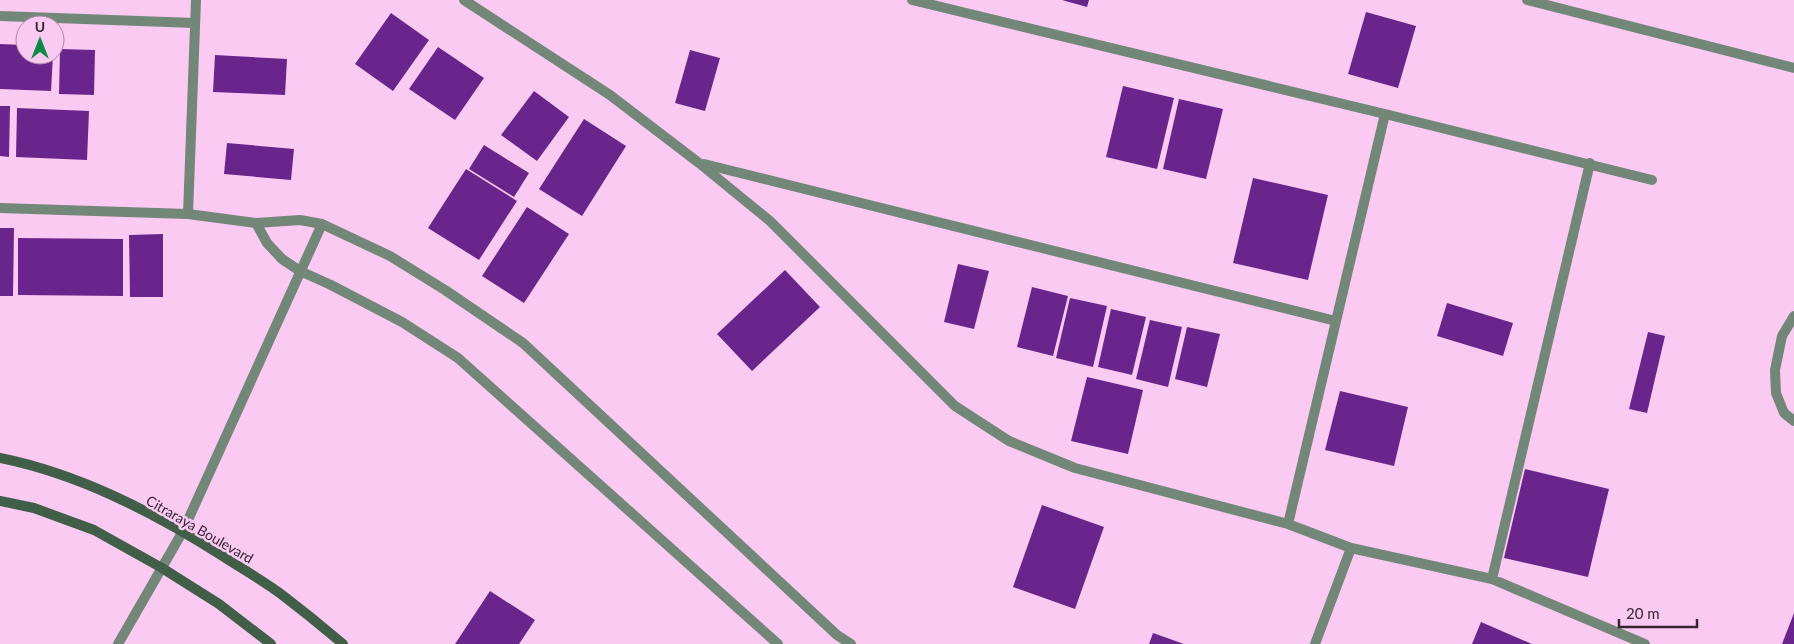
<svg xmlns="http://www.w3.org/2000/svg" width="1794" height="644" viewBox="0 0 1794 644" font-family="Lato,sans-serif">
	<style>
		.building { fill: #6a258c }
		.lines { fill: none; stroke-linecap: round; stroke-linejoin: round }
		.street { stroke: #728777; stroke-width: 10 }
		.secondary { stroke: #415f48; stroke-width: 10 }
		.labels { text-anchor: middle; dominant-baseline: central; stroke-width: 5; stroke-linejoin: round; paint-order: stroke }
		.street-label { font-size: 14px; fill: #362433; stroke: #facaf2 }
	</style>
	<rect width="100%" height="100%" fill="#facaf2"/>
	<path class="building" d="M1062 0H1089L1087 7Z
		M1366 12 1416 26 1398 88 1348 74Z
		M391 13 429 40 393 91 355 64Z
		M0 44 25 45V55H53L51 91 0 89Z
		M438 47 484 78 455 120 409 89Z
		M60 49 95 50 94 95 59 94Z
		M690 50 720 58 705 111 675 103Z
		M215 55 287 59 285 95 213 92Z
		M1123 86 1174 98 1157 169 1106 157Z
		M534 91 569 117 537 161 501 135Z
		M1179 99 1223 109 1206 179 1163 169Z
		M0 106H10L9 157 0 156Z
		M17 108 89 111 87 160 16 157Z
		M584 119 626 146 582 216 539 189Z
		M227 143 294 149 291 180 224 174Z
		M484 145 529 173 514 197 469 169Z
		M466 169 517 201 479 260 428 228Z
		M1253 178 1328 195 1308 280 1233 263Z
		M527 207 569 234 524 303 482 276Z
		M0 228H14L13 296H0Z
		M163 234V297H130L129 235Z
		M18 238 123 239V296L18 295Z
		M958 264 989 271 974 329 944 322Z
		M785 270 820 307 752 371 717 334Z
		M1032 287 1068 296 1053 356 1017 347Z
		M1070 298 1107 306 1093 367 1056 358Z
		M1447 303 1513 323 1503 356 1437 336Z
		M1111 309 1146 317 1132 375 1098 367Z
		M1150 320 1182 327 1168 387 1136 379Z
		M1187 327 1220 334 1207 387 1175 379Z
		M1648 332 1665 336 1647 413 1629 409Z
		M1087 377 1143 390 1128 454 1071 441Z
		M1340 391 1408 407 1394 466 1325 450Z
		M1525 469 1609 489 1588 577 1504 558Z
		M1042 505 1104 527 1075 609 1013 587Z
		M490 591 535 620 519 644H455Z
		M1794 613V644H1782Z
		M1481 622 1532 644H1472Z
		M1153 633 1184 644H1149Z"/>
	<g class="lines">
		<path class="street" d="M464 0 610 95 699 163 770 221 955 406 1009 441 1075 468 1288 524 1351 548 1492 579 1645 644
			M912 0 1385 114 1652 180
			M1527 0 1794 68
			M0 16 195 23
			M704 164 1336 321
			M0 208 188 214 256 223 300 220 322 224 390 256 445 290 523 343 837 635 851 644
			M188 214 196 0
			M256 223 267 243 282 259 300 271 331 285 402 322 458 358 778 644
			M1794 316 1782 336 1775 370 1776 393 1784 413 1794 421
			M1288 524 1385 114
			M1492 579 1590 163
			M118 644 183 531 322 224
			M1315 644 1351 548"/>
		<path class="secondary" d="M0 458C79 474 153 512 221 555 241 568 262 580 281 594 302 610 323 627 343 644
			M0 501 34 508 94 530 162 568 219 604 271 644"/>
	</g>
	<g class="labels">
		<g class="street-label">
			<text transform="translate(200 529) rotate(30)">Citraraya Boulevard</text>
		</g>
	</g>
	<g transform="translate(40 40)"><circle r="24" fill="#facaf2" stroke="#ac88a6"/>
	<path d="M0-4L9 19L0 12L-9 19Z" fill="#0a8a46"/>
	<text y="-8" font-size="14" font-weight="bold" text-anchor="middle" fill="#362433">U</text>
	</g>
	<path d="M1619 619v8h78v-8" fill="none" stroke="#362433" stroke-width="2.5"/>
	<text x="1626" y="619" font-size="15" fill="#362433" stroke="#facaf2" stroke-width="4" paint-order="stroke">20 m</text>
</svg>
